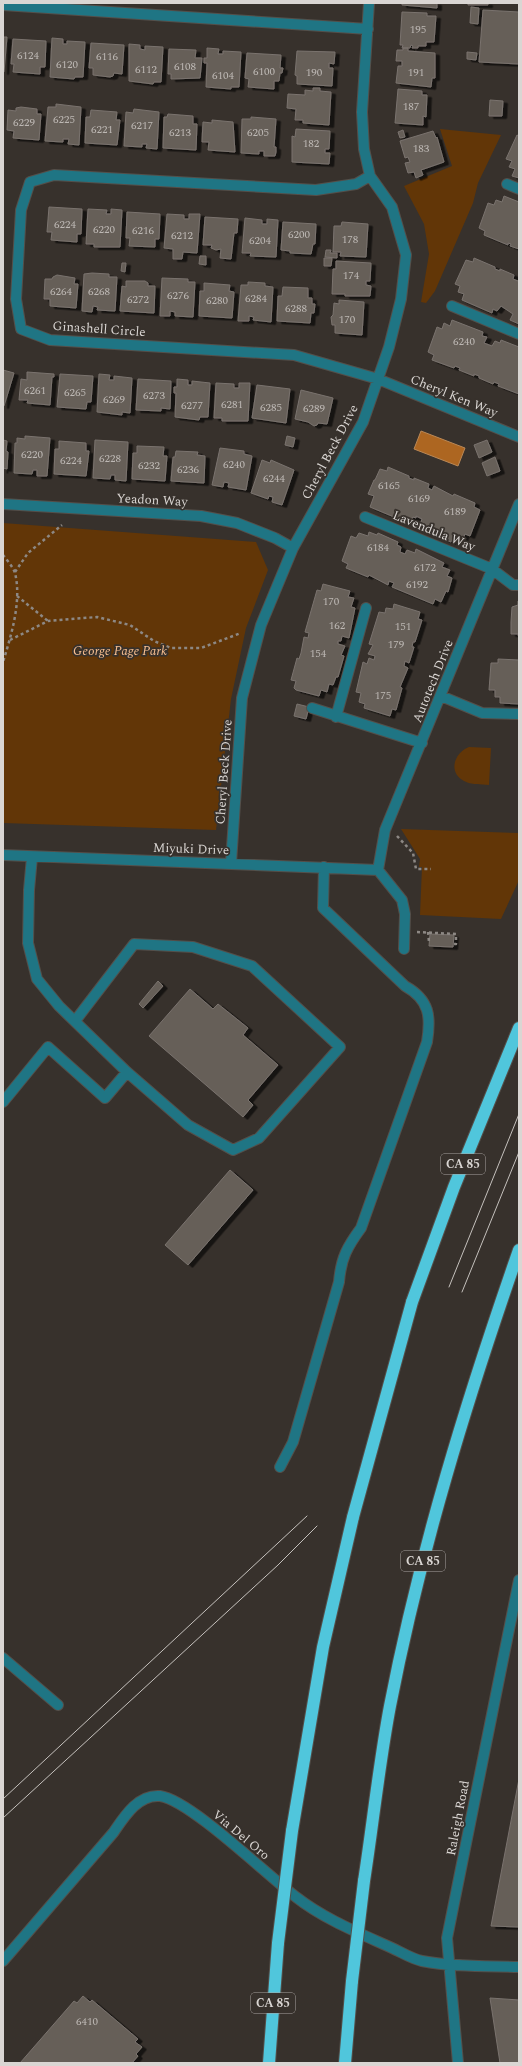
<svg xmlns="http://www.w3.org/2000/svg" width="522" height="2066" viewBox="0 0 522 2066" font-family="Spectral,serif">
	<style>
		.green { fill: #623607 }
		.water { fill: #ad6621; stroke: #ba8856 }
		.building { fill: #665f59; stroke: #7a736e; filter: url(#shadow) }
		.lines { fill: none; stroke-linecap: round; stroke-linejoin: round }
		.minor-casing { stroke: #544f4a; stroke-width: 12 }
		.highway-casing { stroke: #544f4a; stroke-width: 14 }
		.path { stroke: #8d8884; stroke-width: 2.5; stroke-dasharray: 3 3; stroke-linecap: butt }
		.minor { stroke: #1f7584; stroke-width: 10 }
		.highway { stroke: #50c6dc; stroke-width: 12 }
		.tram { stroke: #c5c1bd; stroke-width: 1 }
		.highway-bridge-casing { stroke: #544f4a; stroke-width: 14; stroke-linecap: butt }
		.highway-bridge { stroke: #50c6dc; stroke-width: 12 }
		.labels { text-anchor: middle; dominant-baseline: central; stroke-width: 3.5; stroke-linejoin: round; paint-order: stroke }
		.number-label { font-size: 11px; fill: #bdb8b4 }
		.shield { fill: #37312c; stroke: #a9a4a1; stroke-width: 1 }
		.shield-label { font-size: 12px; font-weight: bold; fill: #dad6d3 }
		.street-label { font-size: 13px; fill: #dad6d3; stroke: #37312c }
		.park-label { font-size: 13px; font-style: italic; fill: #f8bf90; stroke: #37312c }
	</style>
	<defs>
		<filter id="shadow"><feDropShadow dx="4.5" dy="2.5" stdDeviation="0" flood-color="#0009"/></filter>
	</defs>
	<rect width="100%" height="100%" fill="#37312c"/>
	<path class="green" d="M440 129 501 135 478 183 473 203 435 291 426 303 421 302 429 254 424 224 404 186 452 166Z
		M3 523 256 542 268 570 246 628 231 699 216 830 3 823Z
		M469 747 491 748 489 785C481 784 471 785 464 781 447 772 455 752 469 747Z
		M401 829 519 833V880L501 919 420 915 422 867H419L420 859Z"/>
	<path class="water" d="M421 431 465 448 458 466 414 449Z"/>
	<path class="building" d="M402 3H437V8L402 5Z
		M468 3H488V5H468Z
		M471 7 479 8 478 24 470 23Z
		M483 10 519 12V64L479 62Z
		M402 12 427 13V16H436L434 42H426V46H418V48H412L413 46 411 45 410 48H402L403 45H400Z
		M3 37H7L4 72H3Z
		M52 38 63 39V44H67V41L85 42 83 77H75L74 79 50 77Z
		M13 39 46 41 45 67H40V74L13 72 14 64H11Z
		M91 43 124 45 122 74 114 73 113 76 110 77 93 75V68H89Z
		M129 44 140 45V49L145 50V46L163 47 161 82H154L153 84 129 81Z
		M207 48 219 49 218 54H223V51L241 52 239 87H231V89L206 87 207 63H204V58H207Z
		M403 48H408V51L435 53V78H432L431 87 396 83 398 66H402V61H396L397 50H403Z
		M169 49 196 50 195 58H202L200 78 171 79V74H168Z
		M297 51 335 52 334 64 329 63V68H333L332 86 297 84V76L295 75Z
		M467 52 477 53 476 60 467 59Z
		M247 53 281 55 280 68H283L282 73H280L279 81H274V89L248 87 249 79 245 78Z
		M313 88H320V91L331 92 329 125 303 123V120H295L296 109 287 108 288 94 305 95V90L313 91Z
		M398 89 422 91V95H427L426 117 423 116V125L395 123Z
		M490 100 503 101 502 116H489Z
		M56 104 81 107 79 145 68 144 69 139H63V142L45 141 48 107H56Z
		M21 107 37 109V114H41L39 140 13 138 14 131 7 130 8 110 16 111V108Z
		M134 109 159 112 157 149 146 148 147 144H142V147L124 146 126 112 133 113Z
		M91 110 117 112 116 120H120L117 145 85 143 86 117H90Z
		M168 114 193 116V124H197L196 150 163 148 164 117H167Z
		M251 117 276 119 274 147H276V152L275 156H264V151H259V154L241 153 242 119H251Z
		M212 120 233 122 235 152 208 150 209 142H202L203 122 212 123Z
		M296 129 330 131 329 149H325V153H330L329 164 292 162V136L295 137Z
		M403 130 405 137 400 138 398 132Z
		M433 131 436 138 437 137 444 162 421 170 423 175 416 178 414 172 408 173 405 163 410 162 408 157 405 158 400 141Z
		M517 135 519 136V178L512 176 515 169 509 167 512 161 506 159Z
		M504 196 519 202V249L510 246 511 244 508 243V245L484 235 485 231 479 228 488 203 494 205 496 200 502 202Z
		M49 207 82 209 81 234H77V242L51 240 52 232H47Z
		M88 209 107 210 106 214H111V209L122 210 120 247H94V244H86Z
		M127 212 160 214 159 239H155V247L129 246 130 238H126Z
		M167 214 184 215V219H189V214H200L197 253 183 252 182 259H173V249L164 248Z
		M205 217 238 219 237 233H234L231 259 220 258 221 249 216 250 211 248 212 245H203Z
		M245 218 262 220V224H267V219L278 220 276 257 250 256 251 253H242Z
		M283 222 316 224 315 244H313L311 254 290 253V251L281 250Z
		M342 222 368 224 366 257 340 256 341 252H333L334 226H341Z
		M326 250H331L330 253H337V258L325 257Z
		M200 256H206V265L199 264Z
		M324 258H332L331 266H324Z
		M474 258 495 267V269L500 271V269L514 275 513 279 518 281 519 279V324L510 320 513 314 501 306 497 311 493 309 492 313 462 300 464 294 458 292 460 286 455 284 466 260 473 262Z
		M336 261 371 263 370 281H366V285L371 286 370 296H345V294H332L333 269H336Z
		M122 263H126L125 272 121 271Z
		M92 273 109 274V277H117L115 311 97 310 98 307 93 306 92 312 82 311 84 274Z
		M57 275 75 278 74 284H78L76 308 50 306V299H44L45 279H52L53 277Z
		M162 278 188 279V282H195L193 317 175 316V312L170 311V316H160Z
		M126 281H145L148 283V286H155L154 313 120 311 122 286 126 287Z
		M248 282 265 283V286L273 287 271 322 253 320 254 317 249 316V321H238L241 285H248Z
		M204 283 230 285 229 291 234 292 232 318 199 316 200 291H204Z
		M283 287 308 288V298H312V304H315L314 313H311L310 323 277 321 278 296H282Z
		M339 300 364 302 362 335 335 333V325H332L331 317 333 315 334 303 339 304Z
		M452 320 483 332 482 336 487 337 484 343 492 346 495 341 500 343 501 340 519 347V394L498 386 499 384 494 382 493 384 479 378V376L474 374V376L459 370 460 368 455 366 454 368 432 360 434 355 428 352 437 327 442 329 444 323 450 326Z
		M3 370 14 373 4 406H3Z
		M27 372 54 374V377H52L50 405 27 403 28 400H19L21 379 27 380Z
		M60 374 93 376 91 402H87L86 409 57 407Z
		M99 374 110 375 109 380H114V376L132 378 130 413 122 412V415L97 412Z
		M138 379 171 381 170 409 161 408V411L136 410Z
		M177 379 188 380V385H192V381L210 383 208 417H200L199 420 175 417 176 393H174V387H177Z
		M216 383 234 384V388H239V383H250L248 421H222V418H214Z
		M257 385 290 389 286 423 252 418Z
		M301 390 333 398 327 424 318 423 317 425 314 426 308 422 295 419Z
		M25 436 50 438 47 476H37V470H33L32 474 14 473 15 443H17V438L25 439Z
		M287 436 295 438 293 447 285 445Z
		M3 440 7 441 6 451 8 452 7 469 3 468V471Z
		M95 440 128 442 126 481 115 480V475H111L110 479 93 478Z
		M487 440 492 452 479 458 474 445Z
		M59 441 86 443V451H89L86 476 54 474 55 449H59Z
		M137 446 164 447 163 456H167L165 481 132 479 133 453H137Z
		M220 448 244 451V454L252 456 246 490 228 487 229 483 224 482 223 487 212 485Z
		M176 451 198 452 197 455 205 456 204 483 171 481 173 457H175Z
		M495 457 500 471 487 476 482 463Z
		M262 460 270 463 271 460 294 470 282 505 272 502 273 497 269 496 268 499 251 493Z
		M388 467 409 476V478L414 480V478L429 484 428 488 432 490 434 486 453 496 454 494 475 503 474 507 480 510 470 536 465 534 463 539 454 535 451 542 424 530 425 527 420 525 422 519 416 516V518L413 517 411 521 407 519 406 522 370 507 374 496 368 494 374 480H375L380 469 387 471Z
		M369 532 377 535 378 533 398 542 397 545 401 547 400 552 405 554 407 550 415 553 416 549 444 563 442 567 450 570 447 576 452 578 448 592 446 591 441 602 435 599 433 604 392 587 394 583 389 581 388 585 369 575 368 577 346 568 348 564 342 561 351 536 356 538 359 533 368 536Z
		M323 584 350 591 348 597 354 598 351 607 355 608 349 638 342 636 341 641H338V644L345 646 341 655 344 656 338 677H336L333 685 329 684 327 692 321 690 319 696 296 690 294 688 296 681 291 680 297 658 299 659 301 653 304 637 308 638 309 633 305 632 317 590 321 591Z
		M518 601H519V639L518 634H511V622L512 607 518 605Z
		M394 604 420 612 418 619 422 620 415 642H413L412 647H414L409 663 405 661 404 666 408 668 400 687 402 688 396 710 392 709 390 716 364 708 365 704 359 702 361 693 356 692 363 662 367 664 369 658 374 660 375 656 368 654 373 645 369 644 379 612 385 613 386 608 393 609Z
		M498 659 519 660V704L500 703V697H495V690H489L491 663H498Z
		M297 704 309 707 306 719 294 716Z
		M430 934 454 935 453 947 429 946Z
		M158 981 163 986 143 1008 139 1004Z
		M190 989 213 1009 218 1004 248 1028 243 1035 278 1065 248 1100 253 1105 243 1117 149 1036Z
		M230 1170 253 1190 188 1265 165 1245Z
		M519 1779V1927L491 1926Z
		M83 1996 90 2002 92 2000 138 2039 135 2042 142 2047 136 2054 138 2056 132 2063H20L74 2001 77 2003Z
		M490 1998 519 2000V2063H500Z"/>
	<g class="lines">
		<defs>
			<path id="minor" d="M3 5 368 29
				M370 176 356 184 316 190 54 175 30 182 21 210 16 299 21 329 50 340 294 355 378 379 519 437
				M507 184 519 189
				M452 306 519 334
				M3 504 201 516 237 523 275 538 293 548
				M365 517 492 569 513 585H519
				M441 696 482 713 519 714
				M312 708 422 743
				M336 717 366 608
				M3 855 378 870
				M32 857 29 890 28 943 37 979 59 1006 127 1072 188 1125 233 1150 259 1138 340 1047 252 966 193 947 134 944 75 1021
				M231 863 242 698 261 625 293 548 363 422 389 347 401 299 406 255 392 207 370 176 364 149 362 112 369 3
				M378 870 385 830 519 504
				M378 870 402 900 405 914 404 949
				M3 1102 48 1047 105 1098 127 1072
				M280 1467 293 1442 339 1282C341 1258 347 1247 361 1228L427 1042C431 1017 430 1000 405 986L323 908 324 867
				M3 1658 58 1705
				M3 1961 113 1833C124 1817 138 1794 160 1796 190 1800 268 1876 296 1897 324 1919 359 1933 392 1948 401 1952 412 1959 422 1961 452 1967 488 1966 519 1967
				M458 2063 447 1938 519 1580"/>
			<path id="highway" d="M412 1302 454 1187 519 1028
				M292 1831 323 1647 353 1517
				M364 1881C373 1823 379 1764 390 1706 420 1551 467 1399 519 1250
				M269 2063 278 1943
				M345 2063 352 1981"/>
		</defs>
		<use href="#minor" class="minor-casing"/>
		<use href="#highway" class="highway-casing"/>
		<path class="path" d="M3 555C7 560 13 567 15 573 22 601 11 636 3 662
			M15 572 28 553 62 525
			M17 596 48 621
			M10 640 48 621 97 617 130 625 154 641 171 648H201L241 633
			M397 836 413 853 416 869H431
			M417 932 456 934V944H453
			M428 932 429 942"/>
		<use href="#minor" class="minor"/>
		<use href="#highway" class="highway"/>
		<path class="tram" d="M449 1287 519 1114
			M462 1292 519 1152
			M3 1799 307 1516
			M3 1818 278 1565 317 1526"/>
		<defs>
			<path id="highway-bridge" d="M353 1517 412 1302
				M278 1943 292 1831
				M352 1981 364 1881"/>
		</defs>
		<use href="#highway-bridge" class="highway-bridge-casing"/>
		<use href="#highway-bridge" class="highway-bridge"/>
	</g>
	<g class="labels">
		<g class="number-label">
			<text x="418" y="29">195</text>
			<text x="28" y="55">6124</text>
			<text x="107" y="56">6116</text>
			<text x="67" y="64">6120</text>
			<text x="185" y="66">6108</text>
			<text x="146" y="69">6112</text>
			<text x="264" y="71">6100</text>
			<text x="314" y="72">190</text>
			<text x="416" y="72">191</text>
			<text x="223" y="75">6104</text>
			<text x="411" y="106">187</text>
			<text x="64" y="119">6225</text>
			<text x="24" y="122">6229</text>
			<text x="142" y="125">6217</text>
			<text x="102" y="129">6221</text>
			<text x="180" y="132">6213</text>
			<text x="258" y="132">6205</text>
			<text x="311" y="143">182</text>
			<text x="421" y="148">183</text>
			<text x="65" y="224">6224</text>
			<text x="104" y="229">6220</text>
			<text x="143" y="230">6216</text>
			<text x="299" y="234">6200</text>
			<text x="182" y="235">6212</text>
			<text x="350" y="239">178</text>
			<text x="260" y="240">6204</text>
			<text x="351" y="275">174</text>
			<text x="61" y="291">6264</text>
			<text x="99" y="291">6268</text>
			<text x="178" y="295">6276</text>
			<text x="256" y="298">6284</text>
			<text x="138" y="299">6272</text>
			<text x="217" y="300">6280</text>
			<text x="296" y="308">6288</text>
			<text x="347" y="319">170</text>
			<text x="464" y="341">6240</text>
			<text x="35" y="390">6261</text>
			<text x="75" y="392">6265</text>
			<text x="154" y="395">6273</text>
			<text x="114" y="399">6269</text>
			<text x="232" y="404">6281</text>
			<text x="192" y="405">6277</text>
			<text x="271" y="407">6285</text>
			<text x="314" y="408">6289</text>
			<text x="32" y="454">6220</text>
			<text x="110" y="458">6228</text>
			<text x="71" y="460">6224</text>
			<text x="234" y="464">6240</text>
			<text x="149" y="465">6232</text>
			<text x="188" y="469">6236</text>
			<text x="274" y="478">6244</text>
			<text x="389" y="485">6165</text>
			<text x="419" y="498">6169</text>
			<text x="455" y="511">6189</text>
			<text x="378" y="547">6184</text>
			<text x="425" y="567">6172</text>
			<text x="417" y="584">6192</text>
			<text x="331" y="601">170</text>
			<text x="337" y="625">162</text>
			<text x="403" y="626">151</text>
			<text x="396" y="644">179</text>
			<text x="318" y="653">154</text>
			<text x="383" y="695">175</text>
			<text x="87" y="2021">6410</text>
		</g>
		<g class="shield">
			<rect x="441" y="1154" width="44" height="20" rx="3"/>
			<rect x="401" y="1551" width="44" height="20" rx="3"/>
			<rect x="251" y="1993" width="44" height="20" rx="3"/>
		</g>
		<g class="shield-label">
			<text x="463" y="1164">CA 85</text>
			<text x="423" y="1561">CA 85</text>
			<text x="273" y="2003">CA 85</text>
		</g>
		<g class="street-label">
			<text transform="translate(99 329) rotate(4)">Ginashell Circle</text>
			<text transform="translate(454 396) rotate(22)">Cheryl Ken Way</text>
			<text transform="translate(330 452) rotate(-62)">Cheryl Beck Drive</text>
			<text transform="translate(152 500) rotate(3)">Yeadon Way</text>
			<text transform="translate(434 531) rotate(22)">Lavendula Way</text>
			<text transform="translate(433 681) rotate(-68)">Autotech Drive</text>
			<text transform="translate(224 772) rotate(-86)">Cheryl Beck Drive</text>
			<text transform="translate(191 849) rotate(2)">Miyuki Drive</text>
			<text transform="translate(458 1818) rotate(-79)">Raleigh Road</text>
			<text transform="translate(241 1835) rotate(40)">Via Del Oro</text>
		</g>
		<g class="park-label">
			<text x="120" y="651">George Page Park</text>
		</g>
	</g>
	<rect width="522" height="2066" fill="none" stroke="#dad6d3" stroke-width="8"/>
</svg>
